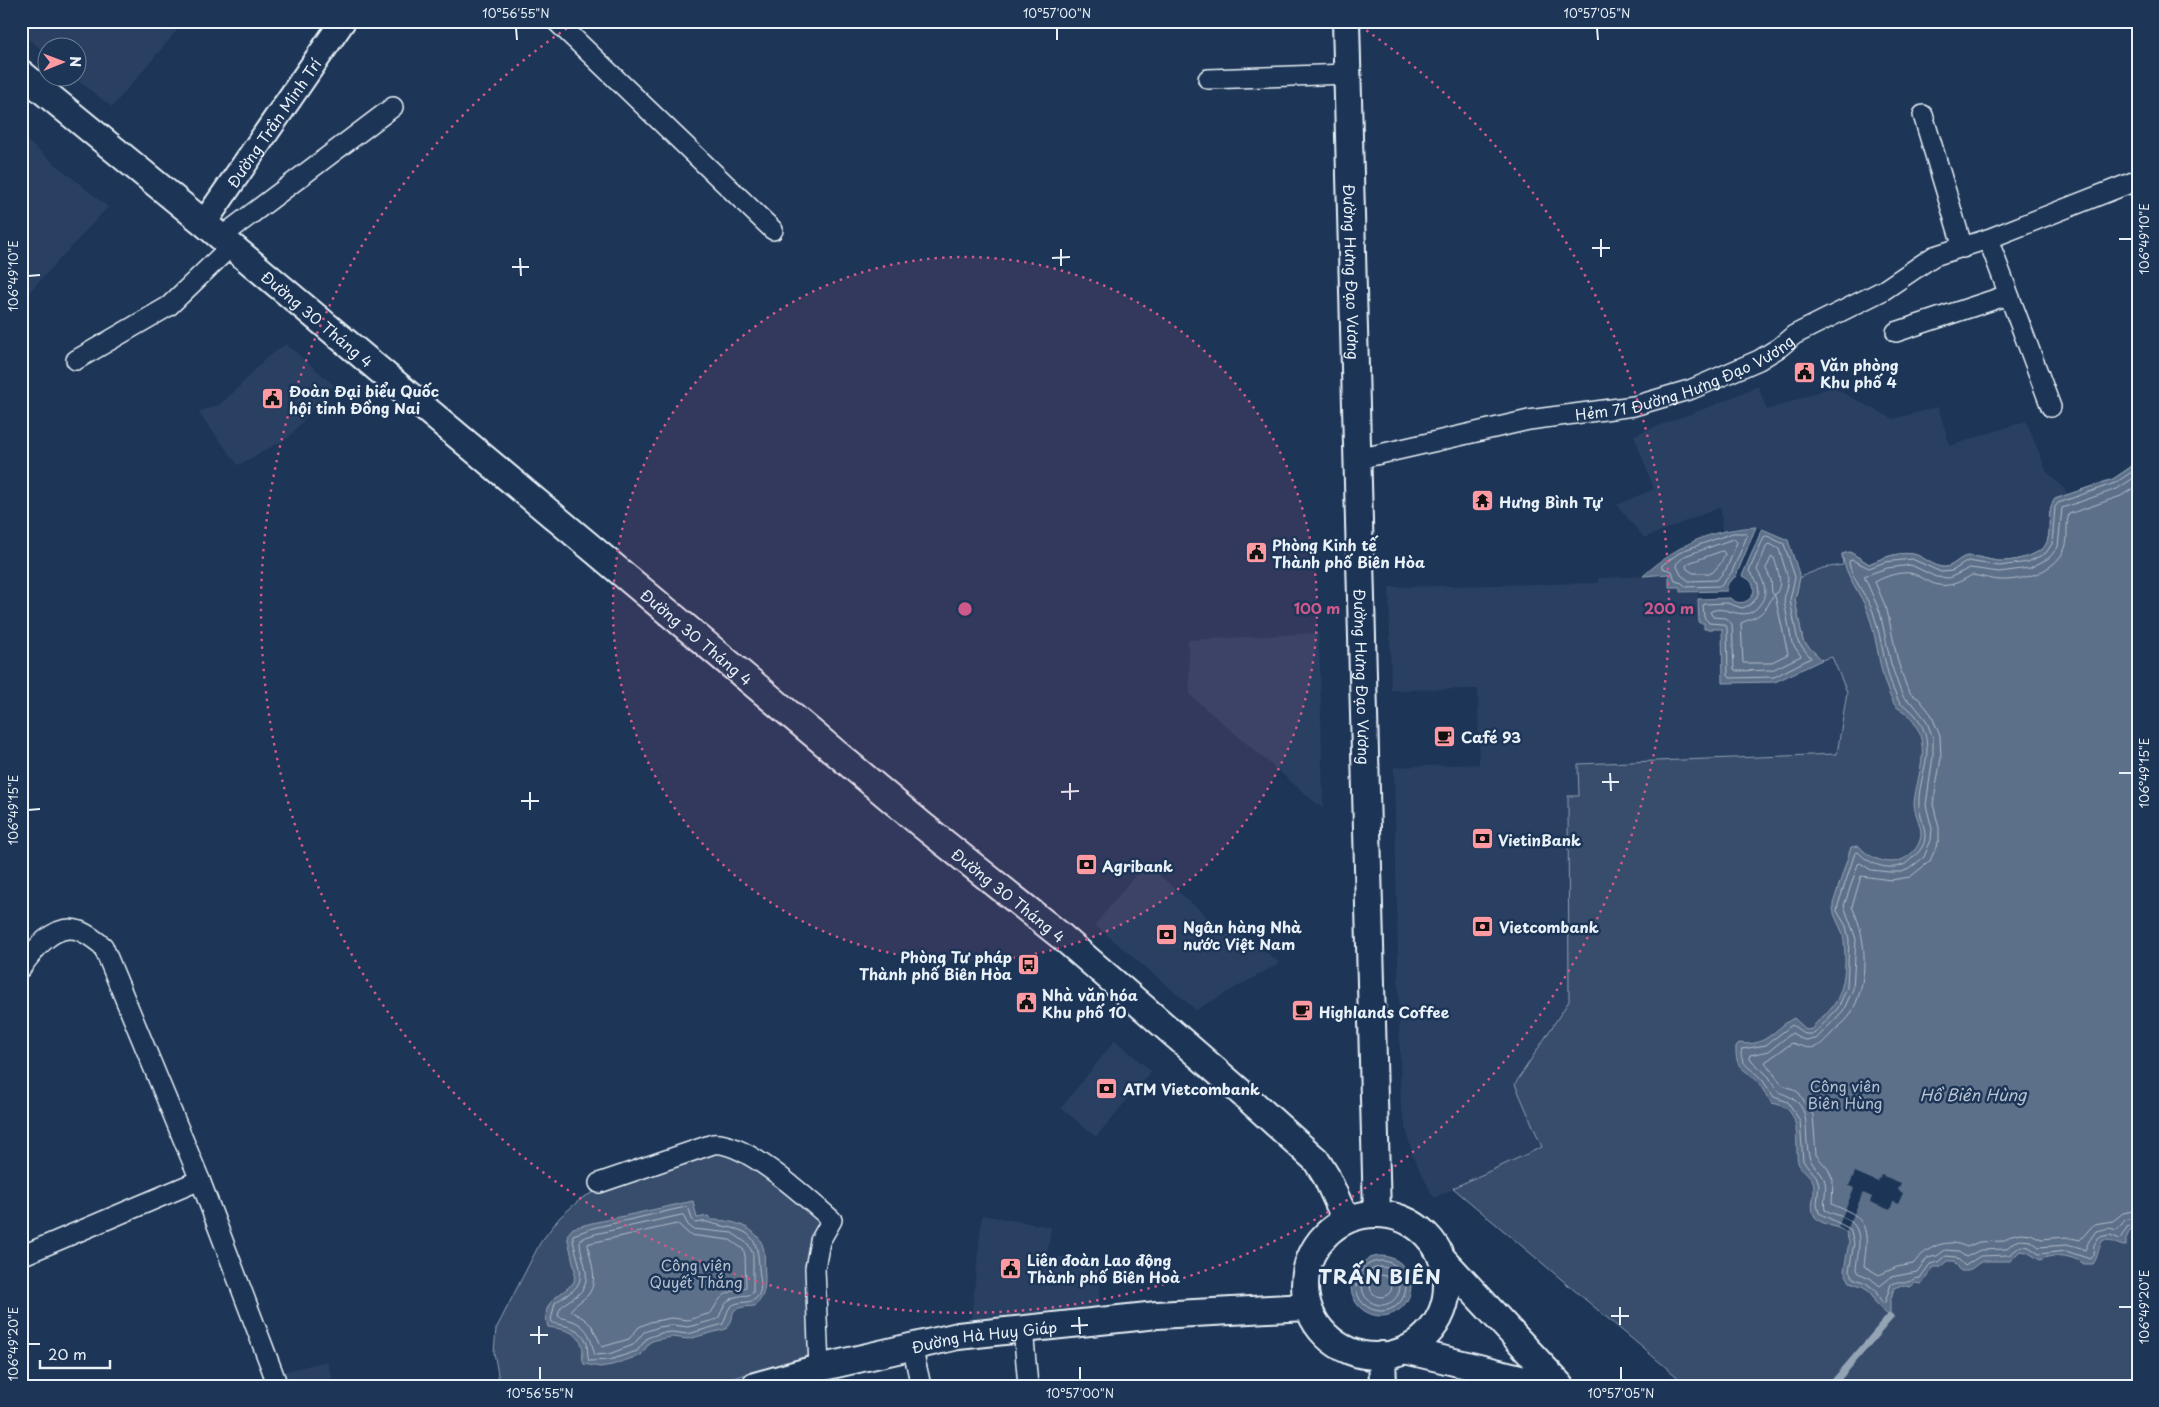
<svg xmlns="http://www.w3.org/2000/svg" width="2159" height="1407" viewBox="0 0 2159 1407" font-family="'Playpen Sans',sans-serif">
	<style>
		.built { fill: #2a4162 }
		.green { fill: #374d6c; stroke: #909fb2 }
		.water { fill: #5d7089; stroke: #95a4b5 }
		.pier { fill: #1d3557 }
		.lines { fill: none; stroke-linecap: round; stroke-linejoin: round }
		.shore { stroke: #b0bdcc; stroke-width: 1 }
		.stream { stroke: #95a4b5; stroke-width: 7 }
		.minor-casing { stroke: #e8f1f8; stroke-width: 22 }
		.tertiary-casing { stroke: #e8f1f8; stroke-width: 28 }
		.secondary-casing { stroke: #e8f1f8; stroke-width: 30 }
		.minor { stroke: #1d3557; stroke-width: 19 }
		.tertiary { stroke: #1d3557; stroke-width: 24 }
		.secondary { stroke: #1d3557; stroke-width: 26 }
		.ticks { fill: none; stroke: #e8f1f8; stroke-width: 2 }
		.ring { fill: none; stroke: #cd598a; stroke-width: 2.5; stroke-dasharray: 2.5 5 }
		.labels { text-anchor: middle; dominant-baseline: central; stroke-width: 5; stroke-linejoin: round; paint-order: stroke }
		.street-label { font-size: 15px; fill: #e8f1f8; stroke: #1d3557 }
		.poi-label { font-size: 15px; font-weight: bold; fill: #e8f1f8; stroke: #1d3557; text-anchor: start }
		.park-label { font-size: 15px; fill: #b3c0ce; stroke: #1d3557 }
		.water-label { font-size: 16px; font-style: italic; fill: #b7c4d1; stroke: #1d3557 }
		.district-label { font-size: 20px; font-weight: bold; letter-spacing: 1px; fill: #e8f1f8; stroke: #1d3557 }
		.centre { fill: #cd598a; stroke: #1d3557; stroke-width: 2.5 }
		.ring-label { font-size: 15px; text-anchor: middle; font-weight: bold; fill: #cd598a; stroke: #1d3557; stroke-width: 5; stroke-linejoin: round; paint-order: stroke }
		.neatline { fill: none; stroke: #e8f1f8; stroke-width: 2 }
		.ticks-label { font-size: 12px; text-anchor: middle; fill: #e8f1f8 }
	</style>
	<rect width="100%" height="100%" fill="#1d3557"/>
	<filter id="ink" filterUnits="userSpaceOnUse"><feTurbulence type="fractalNoise" baseFrequency=".02" numOctaves="2"/><feDisplacementMap in="SourceGraphic" scale="10" xChannelSelector="R" yChannelSelector="G"/><feConvolveMatrix kernelMatrix="1 2 1 2 8 2 1 2 1" color-interpolation-filters="sRGB"/></filter>
	<g filter="url(#ink)">
		<path class="built" d="M21 21H185L112 107 75 78H78V48H48L47 54 21 33Z
			M21 136 108 207 21 301Z
			M286 344 334 385 288 438 238 465 198 412 219 405 236 390 264 360Z
			M1758 386 1767 410 1832 387 1893 419 1938 407 1950 446 2026 421 2047 472 2069 494 2055 499 2051 505 2048 542 2043 549 2026 557 1999 561 1983 557 1957 563 1950 567H1940L1928 560 1883 557 1869 564 1850 552 1844 565 1823 568 1800 577 1788 540 1756 527 1732 528 1722 531 1721 507 1644 538 1617 505 1654 489 1634 435 1714 405Z
			M1669 575 1670 587H1680V593L1698 592 1699 622 1722 628 1775 682 1832 657 1847 692 1837 754 1578 765 1579 796 1568 797 1569 1001 1515 1084 1542 1147 1434 1198 1413 1157 1401 1108 1394 767 1479 764 1478 689 1391 690 1389 587 1598 583V578Z
			M1318 633 1320 664 1323 809 1190 695 1188 640Z
			M1145 863 1232 938 1237 931 1280 963 1196 1010 1095 925Z
			M1115 1040 1151 1071 1096 1137 1061 1108Z
			M982 1215 1051 1227 1047 1256 1101 1259 1099 1307 971 1321Z
			M327 1361 334 1386H287L282 1372Z"/>
		<path class="green" d="M2138 462V1386H1688L1453 1188 1542 1147 1515 1084 1569 1001 1568 796H1579L1578 764 1837 754 1847 692 1832 657 1822 660 1803 641 1795 600 1800 577 1823 568 1843 565 1842 554 1850 552 1869 564C1882 558 1902 550 1916 555 1924 558 1933 565 1941 567 1953 569 1958 557 1968 556 1979 556 1988 560 1998 561 2011 562 2032 557 2042 549 2055 539 2044 513 2055 499L2113 479Z
			M713 1149 743 1157 826 1223 812 1355 706 1386H500L494 1352 496 1329 540 1243 560 1217 582 1198 612 1183Z"/>
		<path class="water" d="M2138 462V1228L2130 1230 2126 1239V1246C2117 1246 2112 1239 2103 1240 2097 1249 2099 1256 2093 1264H2084C2072 1255 2053 1253 2040 1260L2027 1252 2020 1251 2010 1261H1982L1968 1271H1961L1954 1261H1948L1941 1267H1934L1922 1284 1915 1283 1910 1287 1902 1285 1894 1288 1890 1302V1317L1876 1304 1871 1294 1864 1287 1850 1282 1844 1271 1849 1242 1846 1232C1838 1226 1821 1225 1815 1217 1809 1208 1815 1196 1814 1187 1814 1177 1804 1172 1799 1165 1797 1161 1797 1155 1797 1150 1796 1127 1799 1108 1772 1103 1766 1096 1763 1089 1758 1082 1744 1067 1735 1071 1736 1046L1739 1043C1766 1048 1773 1029 1794 1018L1807 1030 1812 1029C1817 1019 1827 1015 1833 1006 1846 988 1846 962 1844 941 1843 927 1832 918 1833 904L1851 847 1859 846C1868 857 1888 867 1903 859 1910 856 1918 848 1920 840 1924 828 1914 815 1914 803 1916 782 1926 759 1921 739 1919 729 1913 720 1906 713 1902 710 1897 709 1894 704 1878 676 1879 642 1868 613 1861 593 1845 576 1842 554L1850 552 1869 564C1882 558 1902 550 1917 555 1924 558 1933 565 1941 567 1953 569 1958 557 1968 556 1979 556 1988 560 1998 561 2011 562 2032 557 2042 549 2055 539 2044 513 2055 499L2113 479Z
			M1756 527 1736 576 1728 583 1727 591 1680 592V587H1669V574L1643 576C1679 544 1708 530 1756 527Z
			M1762 529 1788 540 1800 577 1795 600 1803 641 1822 660 1775 682 1723 683 1722 629H1704V623H1699L1698 599 1730 598C1747 614 1767 584 1742 576Z
			M693 1201 697 1218 708 1216 712 1220C733 1220 760 1227 764 1251 765 1259 764 1267 765 1275 765 1288 765 1296 755 1306 722 1308 740 1313 726 1329L688 1339 672 1337 655 1340 650 1342 641 1355 612 1365 600 1367 584 1364C581 1358 584 1351 582 1345 577 1330 560 1329 548 1327 540 1300 559 1298 574 1282L575 1271 567 1235 573 1228 592 1223Z
			M1351 1286a30 30 0 1 1 60 0a30 30 0 1 1-60 0Z"/>
		<path class="pier" d="M1855 1172 1878 1182 1881 1175 1901 1183 1898 1190 1903 1193 1898 1204 1893 1202 1890 1210 1870 1202 1872 1197 1863 1193 1846 1232 1838 1227 1854 1188 1849 1186Z"/>
		<g class="lines">
			<path class="shore" d="M2138 468 2115 483 2058 503 2055 507 2052 544 2046 553 2028 562 1999 566 1968 561 1952 571 1941 572 1912 559 1885 562 1869 568 1852 560 1849 561C1849 574 1868 598 1873 612 1883 641 1884 672 1898 700 1900 705 1905 706 1909 709 1918 716 1924 728 1926 738 1931 761 1917 784 1919 806 1922 828 1934 841 1912 858 1909 861 1906 864 1903 865 1887 871 1869 864 1858 852L1855 853 1838 905 1837 911 1846 926 1849 940 1847 988 1838 1008 1814 1034H1805L1792 1025 1766 1045 1742 1049C1737 1064 1755 1070 1763 1081 1767 1086 1770 1092 1774 1097L1788 1102 1800 1121 1803 1161 1816 1176 1819 1184 1817 1204 1819 1213 1850 1229 1854 1243 1849 1271 1853 1278 1866 1283 1875 1290 1882 1303 1885 1302 1891 1284C1898 1281 1902 1282 1908 1282 1913 1281 1915 1278 1920 1278L1930 1264 1939 1262 1946 1256 1956 1257 1965 1266 1980 1256 2009 1255 2021 1246 2029 1247 2039 1254 2066 1251 2090 1259 2093 1255 2094 1245 2099 1237 2110 1235 2120 1239 2127 1227 2138 1223
				M2138 475 2117 489 2062 508 2058 547 2049 558 2030 568 1999 572 1970 568 1949 578 1936 577 1911 565 1887 568 1864 576 1880 612 1891 664 1900 690 1904 698 1914 705 1926 720 1933 738V756L1926 805 1932 829 1931 840 1924 857 1909 869 1902 872H1889L1871 870 1860 863 1858 864 1844 906 1856 939 1853 989 1843 1011 1816 1039 1804 1040 1792 1033 1769 1051 1750 1055 1749 1058 1769 1077 1778 1092C1816 1104 1802 1126 1809 1156 1811 1166 1823 1172 1825 1182 1827 1191 1823 1201 1825 1210 1832 1214 1840 1215 1847 1219 1866 1230 1857 1252 1856 1270L1858 1273 1870 1278 1880 1286 1891 1277 1917 1272 1927 1258 1937 1256 1945 1250 1957 1251 1966 1257 1980 1250 2006 1249 2014 1242 2021 1240 2031 1241 2039 1247 2067 1245 2085 1250 2089 1241 2096 1231 2109 1228 2117 1230 2125 1220 2138 1217
				M2138 485 2121 496 2069 514C2065 525 2069 537 2065 548 2056 572 2022 581 1999 580 1990 579 1981 576 1972 575 1957 584 1944 590 1928 581 1922 578 1916 574 1910 573 1898 572 1886 576 1875 582L1887 610 1898 662 1907 688 1910 693 1919 699 1931 714 1940 736 1941 758 1933 804 1939 828V840L1930 861 1910 877 1891 880 1861 876 1852 907C1868 939 1869 983 1850 1015 1845 1023 1837 1027 1831 1034 1816 1051 1812 1050 1792 1043L1765 1062 1782 1085 1793 1089 1799 1093 1813 1115 1816 1155 1828 1169 1833 1180 1832 1204C1837 1207 1844 1209 1850 1212 1872 1224 1866 1246 1864 1266L1879 1275 1897 1267 1913 1264C1927 1247 1946 1237 1967 1247L1979 1242 2003 1241 2012 1235 2020 1233 2031 1234 2041 1239 2066 1237 2080 1240 2094 1224 2113 1221 2123 1213 2138 1210
				M1733 533H1745L1747 536 1732 572 1721 586 1686 587 1682 583 1675 581 1672 571 1662 568V565L1682 551Z
				M1767 536 1784 544 1795 577 1790 600 1798 642 1811 658 1774 677 1730 678 1728 675 1727 627 1722 624 1709 623 1704 617 1703 605 1705 604 1727 603 1742 608C1754 605 1762 594 1757 582 1755 578 1752 575 1749 571L1764 537Z
				M1734 539 1737 542 1727 568 1717 580 1689 581 1681 575 1676 564 1685 556Z
				M1770 544 1779 549 1788 578 1784 601 1792 643 1801 656 1772 670 1736 671 1734 669 1732 624 1725 618 1713 617 1710 612C1726 602 1745 627 1761 603 1769 591 1763 580 1757 570L1767 545Z
				M1723 551 1725 554 1721 563 1712 573H1693L1687 569 1686 566 1689 563Z
				M1772 557 1774 558C1778 571 1784 584 1775 595L1772 593 1771 580 1766 569Z
				M1775 596 1788 654 1770 663H1743L1741 623C1757 616 1764 616 1772 597Z
				M687 1207 689 1209 692 1219 695 1223C699 1223 704 1221 707 1222 740 1232 758 1224 759 1269 760 1277 763 1289 758 1296 752 1306 738 1299 730 1307 726 1312 726 1319 723 1324L688 1334 672 1332 661 1333 647 1338 637 1351 610 1360 589 1361C587 1356 588 1350 587 1344 583 1328 566 1326 553 1323L551 1320 555 1303C562 1297 572 1293 577 1286 587 1272 572 1250 573 1235L593 1228Z
				M683 1215 688 1225 693 1229 732 1233 748 1244 753 1254V1293C748 1296 745 1295 740 1296 725 1298 723 1309 718 1319L688 1327 673 1325 659 1327 644 1332 633 1345 609 1354 595 1355C590 1340 591 1329 573 1321 568 1319 562 1319 558 1316 559 1300 578 1300 584 1287 591 1271 579 1255 580 1239L595 1234Z
				M678 1224 690 1235 730 1240 743 1249 745 1255 746 1287C723 1295 724 1291 711 1313L688 1320 671 1318 650 1322 639 1327 629 1339 602 1347 592 1326 583 1318 570 1311C574 1305 582 1301 588 1295 600 1279 589 1260 588 1244Z
				M1356 1286a25 25 0 1 1 50 0a25 25 0 1 1-50 0Z
				M1362 1286a19 19 0 1 1 38 0a19 19 0 1 1-38 0Z
				M1370 1286a11 11 0 1 1 22 0a11 11 0 1 1-22 0Z"/>
			<path class="stream" d="M1831 1386 1890 1317"/>
			<defs>
				<g id="minor">
					<path d="M556 21 773 230"/>
					<path d="M1208 79 1347 74"/>
					<path d="M1923 115 1963 248"/>
					<path d="M221 237 393 107"/>
					<path d="M1988 239 2051 407"/>
					<path d="M1896 332 2008 295"/>
					<path d="M76 360 169 306 231 246"/>
					<path id="s1" d="M1358 459 1529 420 1634 406 1692 389 1759 360 1780 347 1794 335 1884 290 1934 256 1988 239 2138 180"/>
					<path d="M21 968C33 951 55 921 80 931 88 934 95 940 103 946L200 1180 278 1386"/>
					<path d="M599 1183 713 1144C744 1140 808 1199 832 1220L820 1241 815 1268 819 1368"/>
					<path d="M21 1256 200 1180"/>
					<path d="M1023 1328 1028 1386"/>
					<path d="M912 1346 921 1386"/>
				</g>
				<g id="tertiary">
					<path id="s2" d="M204 223 343 21"/>
				</g>
				<g id="secondary">
					<path id="s3" d="M1346 21 1377 1214"/>
					<path id="s4" d="M21 73 204 223 922 825 1061 936 1244 1095 1316 1160 1326 1176 1346 1220"/>
					<circle cx="1376" cy="1285" r="71"/>
					<path d="M1441 1257 1561 1386"/>
					<path d="M1405 1350 1553 1386"/>
					<path d="M1382 1355 1383 1386"/>
					<path id="s5" d="M755 1386 819 1368 958 1336 1157 1315 1308 1307"/>
				</g>
			</defs>
			<use href="#minor" class="minor-casing"/>
			<use href="#tertiary" class="tertiary-casing"/>
			<use href="#secondary" class="secondary-casing"/>
			<use href="#minor" class="minor"/>
			<use href="#tertiary" class="tertiary"/>
			<use href="#secondary" class="secondary"/>
		</g>
	</g>
	<path class="ticks" d="M516 28 517 40M1057 28V40M1597 28 1598 40M1601 239V257M2119 239H2132M1592 248H1610M1061 249V266M520 258 521 276M1052 258 1070 257M512 267H529M28 276 40 275M1610 773 1611 791M2119 773H2132M1602 782H1619M1070 783V800M530 792V810M1061 792 1079 791M521 801H539M28 810 40 809M1620 1307V1325M2119 1307H2132M1611 1316H1629M1079 1317 1080 1334M539 1326V1344M1071 1326 1088 1325M530 1335H548M28 1344H40M540 1367V1380M1080 1367V1380M1621 1367V1380"/>
	<circle cx="965" cy="609" r="352" fill="#cd598a" fill-opacity=".12"/>
	<g class="ring">
		<circle cx="965" cy="609" r="352"/>
		<path d="M1354 22A704 704 0 1 1 576 22"/>
	</g>
	<defs>
		<symbol id="civic-square" viewBox="-11 -11 22 22"><rect x="-9" y="-9" width="18" height="18" rx="4" fill="#ff9aa2" stroke="#1d3557"/><path d="M-.6-6.5H3V-4.5H.6V-3L4-1V1h2V6H-6V1h2V-1L-.6-3ZM-1.2 2.5V6h2.4V2.5Z" fill="#111"/></symbol>
		<symbol id="temple-square" viewBox="-11 -11 22 22"><rect x="-9" y="-9" width="18" height="18" rx="4" fill="#ff9aa2" stroke="#1d3557"/><path d="M0-6L5-2H3V0L6.5 2.5H4V6H1.5V3h-3V6H-4V2.5H-6.5L-3 0V-2H-5Z" fill="#111"/></symbol>
		<symbol id="cafe-square" viewBox="-11 -11 22 22"><rect x="-9" y="-9" width="18" height="18" rx="4" fill="#ff9aa2" stroke="#1d3557"/><path d="M-5.5-4.5H6V0H3Q3 3.5 0 3.5H-2.5Q-5.5 3.5-5.5 0ZM3-3.2v2h1.7v-2ZM-6 4.5H4V6H-6Z" fill="#111"/></symbol>
		<symbol id="bank-square" viewBox="-11 -11 22 22"><rect x="-9" y="-9" width="18" height="18" rx="4" fill="#ff9aa2" stroke="#1d3557"/><path d="M-6-4H6V4H-6ZM0-2.3a2.3 2.3 0 1 0 0 4.6a2.3 2.3 0 1 0 0-4.6Z" fill="#111"/></symbol>
		<symbol id="bus-square" viewBox="-11 -11 22 22"><rect x="-9" y="-9" width="18" height="18" rx="4" fill="#ff9aa2" stroke="#1d3557"/><path d="M-5-6H5V4H4V6H2V4H-2V6H-4V4H-5ZM-3.5-4V0h7V-4ZM-3.5 1.2v1.5H-2V1.2ZM2 1.2v1.5H3.5V1.2Z" fill="#111"/></symbol>
	</defs>
	<g fill-rule="evenodd">
		<use href="#civic-square" x="1792" y="360" width="25" height="25"/>
		<use href="#civic-square" x="260" y="386" width="25" height="25"/>
		<use href="#temple-square" x="1470" y="488" width="25" height="25"/>
		<use href="#civic-square" x="1244" y="540" width="25" height="25"/>
		<use href="#cafe-square" x="1432" y="724" width="25" height="25"/>
		<use href="#bank-square" x="1470" y="826" width="25" height="25"/>
		<use href="#bank-square" x="1074" y="852" width="25" height="25"/>
		<use href="#bank-square" x="1470" y="914" width="25" height="25"/>
		<use href="#bank-square" x="1154" y="922" width="25" height="25"/>
		<use href="#bus-square" x="1016" y="952" width="25" height="25"/>
		<use href="#civic-square" x="1014" y="990" width="25" height="25"/>
		<use href="#cafe-square" x="1290" y="998" width="25" height="25"/>
		<use href="#bank-square" x="1094" y="1076" width="25" height="25"/>
		<use href="#civic-square" x="998" y="1256" width="25" height="25"/>
	</g>
	<g class="labels">
		<g class="street-label">
			<text stroke="none"><textPath href="#s2" startOffset="122">Đường Trần Minh Trí</textPath></text>
			<text stroke="none"><textPath href="#s3" startOffset="251">Đường Hưng Đạo Vương</textPath></text>
			<text stroke="none"><textPath href="#s4" startOffset="385">Đường 30 Tháng 4</textPath></text>
			<text stroke="none"><textPath href="#s1" startOffset="338">Hẻm 71 Đường Hưng Đạo Vương</textPath></text>
			<text stroke="none"><textPath href="#s4" startOffset="880">Đường 30 Tháng 4</textPath></text>
			<text stroke="none"><textPath href="#s3" startOffset="656">Đường Hưng Đạo Vương</textPath></text>
			<text stroke="none"><textPath href="#s4" startOffset="1285">Đường 30 Tháng 4</textPath></text>
			<text stroke="none"><textPath href="#s5" startOffset="235">Đường Hà Huy Giáp</textPath></text>
		</g>
		<g class="poi-label">
			<text x="1820" y="364">Văn phòng<tspan x="1820" dy="17">Khu phố 4</tspan></text>
			<text x="289" y="390">Đoàn Đại biểu Quốc<tspan x="289" dy="17">hội tỉnh Đồng Nai</tspan></text>
			<text x="1499" y="501">Hưng Bình Tự</text>
			<text x="1272" y="544">Phòng Kinh tế<tspan x="1272" dy="17">Thành phố Biên Hòa</tspan></text>
			<text x="1461" y="736">Café 93</text>
			<text x="1498" y="839">VietinBank</text>
			<text x="1102" y="865">Agribank</text>
			<text x="1183" y="926">Ngân hàng Nhà<tspan x="1183" dy="17">nước Việt Nam</tspan></text>
			<text x="1499" y="926">Vietcombank</text>
			<text x="1012" y="956" text-anchor="end">Phòng Tư pháp<tspan x="1012" dy="17">Thành phố Biên Hòa</tspan></text>
			<text x="1042" y="994">Nhà văn hóa<tspan x="1042" dy="17">Khu phố 10</tspan></text>
			<text x="1319" y="1011">Highlands Coffee</text>
			<text x="1123" y="1088">ATM Vietcombank</text>
			<text x="1027" y="1259">Liên đoàn Lao động<tspan x="1027" dy="17">Thành phố Biên Hoà</tspan></text>
		</g>
		<g class="park-label">
			<text x="1845" y="1085">Công viên<tspan x="1845" dy="17">Biên Hùng</tspan></text>
			<text x="696" y="1264">Công viên<tspan x="696" dy="17">Quyết Thắng</tspan></text>
		</g>
		<g class="water-label">
			<text x="1973" y="1094">Hồ Biên Hùng</text>
		</g>
		<g class="district-label">
			<text x="1380" y="1276">TRẤN BIÊN</text>
		</g>
	</g>
	<circle cx="965" cy="609" r="8" class="centre"/>
	<g class="ring-label">
		<text x="1317" y="614">100 m</text>
		<text x="1669" y="614">200 m</text>
	</g>
	<rect width="2159" height="1407" fill="none" stroke="#1d3557" stroke-width="55"/>
	<g transform="translate(62 62) rotate(89)"><circle r="24" fill="#1d3557" stroke="#6e8097"/>
	<path d="M0-4L9 19L0 12L-9 19Z" fill="#ff9aa2"/>
	<text y="-8" font-size="14" font-weight="bold" text-anchor="middle" fill="#e8f1f8">N</text>
	</g>
	<path d="M40 1360v8h70v-8" fill="none" stroke="#e8f1f8" stroke-width="2.5"/>
	<text x="48" y="1360" font-size="15" fill="#e8f1f8" stroke="#1d3557" stroke-width="4" paint-order="stroke">20 m</text>
	<rect x="28" y="28" width="2104" height="1352" class="neatline"/>
	<g class="ticks-label">
		<text x="516" y="18">10°56'55"N</text>
		<text x="1057" y="18">10°57'00"N</text>
		<text x="1597" y="18">10°57'05"N</text>
		<text transform="translate(2145 239) rotate(-90)" y="4">106°49'10"E</text>
		<text transform="translate(14 276) rotate(-90)" y="4">106°49'10"E</text>
		<text transform="translate(2145 773) rotate(-90)" y="4">106°49'15"E</text>
		<text transform="translate(14 810) rotate(-90)" y="4">106°49'15"E</text>
		<text transform="translate(2145 1307) rotate(-90)" y="4">106°49'20"E</text>
		<text transform="translate(14 1344) rotate(-90)" y="4">106°49'20"E</text>
		<text x="540" y="1398">10°56'55"N</text>
		<text x="1080" y="1398">10°57'00"N</text>
		<text x="1621" y="1398">10°57'05"N</text>
	</g>
</svg>
